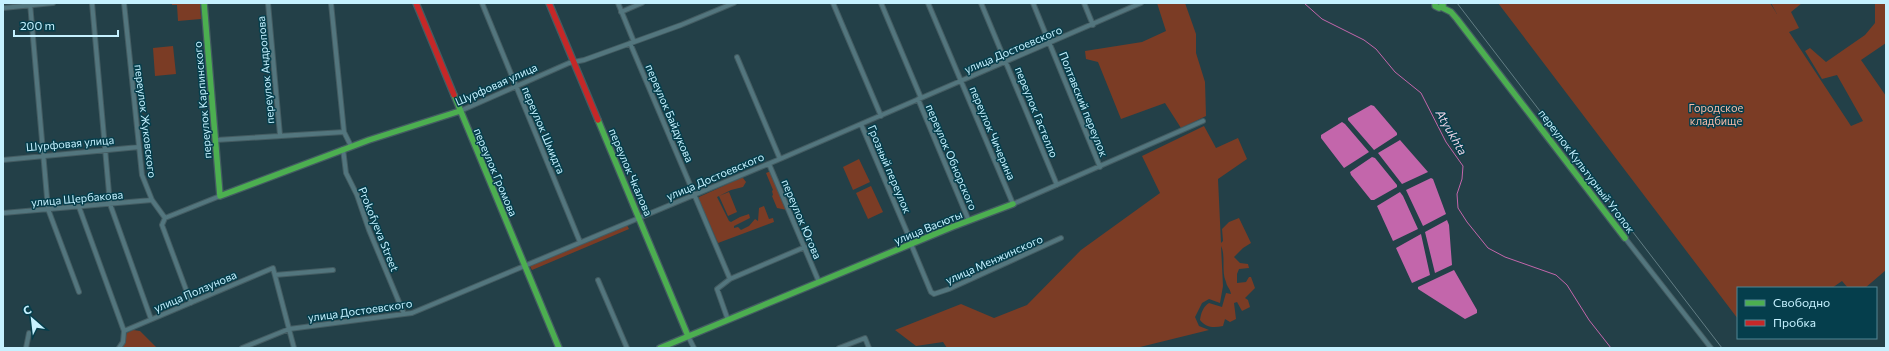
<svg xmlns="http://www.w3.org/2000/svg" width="1889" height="351" viewBox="0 0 1889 351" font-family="Commissioner,sans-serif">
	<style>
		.green { fill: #7b3c25 }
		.water { fill: #c366ab }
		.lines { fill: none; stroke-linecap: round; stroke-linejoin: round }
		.stream { stroke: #c366ab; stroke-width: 1 }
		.street-casing { stroke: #445c62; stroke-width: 6 }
		.fast-casing { stroke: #445c62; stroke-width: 8 }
		.jam-casing { stroke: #445c62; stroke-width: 8 }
		.street { stroke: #53767e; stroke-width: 4 }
		.fast { stroke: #4caf50; stroke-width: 5.5 }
		.jam { stroke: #c62828; stroke-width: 5.5 }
		.rail { stroke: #627d84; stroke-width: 1 }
		.labels { text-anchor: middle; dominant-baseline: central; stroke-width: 3; stroke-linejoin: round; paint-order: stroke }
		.street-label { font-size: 11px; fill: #c5f1ff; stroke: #053e4c }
		.park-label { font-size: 11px; fill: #f9bca8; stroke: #053e4c }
		.water-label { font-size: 12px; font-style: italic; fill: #f2d7e9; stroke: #053e4c }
	</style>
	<rect width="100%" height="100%" fill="#234048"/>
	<path class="green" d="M172 3H200L201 19 178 21 177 5H172Z
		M1157 3H1185L1196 34V53L1205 82 1206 116 1181 128 1165 103 1121 119 1098 62 1086 59 1085 51 1142 42 1166 31Z
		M1498 3H1770L1777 14 1771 3H1802L1791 12 1799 28 1789 32 1851 126 1863 121 1837 75 1822 79 1805 51 1810 48 1826 62 1865 35 1875 23V3H1886V43L1861 60 1886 96V270L1865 288H1848L1842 281 1832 288H1738V319Z
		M173 46 176 74 155 76 153 48Z
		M1204 126 1216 148 1238 138 1247 159 1218 179 1221 243 1223 241 1222 229 1229 222 1239 218 1251 243 1243 248 1234 257 1240 263 1248 264 1249 268 1239 269 1237 274V283L1246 282 1249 277H1251L1255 288 1245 298 1248 300 1250 307 1242 311 1237 302 1234 303 1236 319 1230 322 1225 319 1223 326C1214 328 1206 328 1200 320 1201 313 1203 307 1209 303L1222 307 1226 293 1231 294C1230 288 1227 287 1226 282 1221 271 1226 256 1221 246L1223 286 1220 303 1209 299 1202 303 1195 317 1199 326 1209 330 1136 348H947L943 342 916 346 895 330 961 304 994 318 1027 305 1081 250 1160 193 1142 156Z
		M859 159 870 182 853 190 843 167Z
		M771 171 787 210 777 208 772 196 773 195 772 191 773 190 766 173Z
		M741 178H743L746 182 743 187 731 190 717 197 729 221 731 222 740 217 749 214 750 218 734 226V228L738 227 741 230 749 226 755 219 758 221 759 208 764 206 769 219 773 218 774 222 718 243 699 200V197Z
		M871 186 883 212 868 219 856 193Z
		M729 192 737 212 728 216 719 196Z
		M627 225 629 229 532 270 530 266Z
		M133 330 140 331 157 348H122L127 333Z"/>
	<path class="water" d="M1371 105 1374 106 1397 133V135L1374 150 1348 120V118Z
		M1342 122 1345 124 1369 152 1344 168 1321 138V135Z
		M1400 140 1428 172 1402 184 1378 153Z
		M1372 157 1375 158 1397 185V187L1374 200H1371L1351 175 1350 172Z
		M1431 178 1433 179 1446 214 1423 226 1406 190Z
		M1400 192 1403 196 1418 229 1393 241 1377 206Z
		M1447 220 1449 225 1452 265 1435 273 1425 232Z
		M1421 234 1430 275 1412 283 1396 248Z
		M1454 270 1477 310V313L1465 319 1418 289V287Z"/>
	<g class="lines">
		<path class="stream" d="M1304 3 1322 19 1364 40 1376 49 1395 72 1421 93 1446 142 1463 166 1462 179 1457 194 1458 208 1467 222 1488 248 1505 257 1556 275 1567 285 1589 320 1611 348"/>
		<defs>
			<path id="street" d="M30 3 48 209 79 292
				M92 3 110 204 151 319
				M124 3 142 175 152 200 165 218 162 225 191 303
				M268 3 280 135
				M331 3 344 132 351 146
				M482 3 580 242
				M618 3 634 42
				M833 3 881 116
				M881 3 921 98
				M928 3 1013 204 1203 121
				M981 3 1057 185
				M1033 3 1100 167
				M1084 3 1093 25
				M3 8 53 3
				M621 12 642 3
				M630 43 730 279
				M737 57 780 159
				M918 99 969 221
				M460 111 569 63 584 60 681 25 734 3
				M861 124 912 244
				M216 140 344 132
				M343 149 346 173 357 195 369 230 404 314
				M3 160 139 147
				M769 164 819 282
				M79 207 124 331 123 342 119 348
				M3 213 152 200
				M165 218 220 196
				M1625 238 1711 348
				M911 244 931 292 934 294 949 289 1061 238
				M275 275 333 270
				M598 280 627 348
				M728 320 717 289 730 279 805 247
				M124 331 273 268 294 348
				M688 336 694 348
				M26 348 29 333
				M242 348 289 329 412 313 780 159 1141 3
				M839 348 865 338 869 348"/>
			<path id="fast" d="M204 3 220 196 369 140 460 111
				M1435 3V6L1439 8 1443 5
				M1441 7 1451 12 1457 19 1625 238
				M454 95 559 348
				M598 120 688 336
				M660 348 952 227 1013 204"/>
			<path id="jam" d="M416 3 454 95
				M549 3 598 120"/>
		</defs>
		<use href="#street" class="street-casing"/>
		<use href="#fast" class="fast-casing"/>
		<use href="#jam" class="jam-casing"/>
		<use href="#street" class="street"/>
		<use href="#fast" class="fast"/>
		<use href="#jam" class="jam"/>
		<path class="rail" d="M1457 3 1722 348"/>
	</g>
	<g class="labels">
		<g class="street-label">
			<text transform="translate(1013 49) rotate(-23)">улица Достоевского</text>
			<text transform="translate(265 70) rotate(-95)">переулок Андропова</text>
			<text transform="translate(496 84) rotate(-24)">Шурфовая улица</text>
			<text transform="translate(202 100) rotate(-95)">переулок Карпинского</text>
			<text transform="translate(1084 104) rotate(68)">Полтавский переулок</text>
			<text transform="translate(1037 112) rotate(68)">переулок Гастелло</text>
			<text transform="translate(670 113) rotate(67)">переулок Байдукова</text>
			<text transform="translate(146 121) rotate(83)">переулок Жуковского</text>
			<text transform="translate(544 130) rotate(67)">переулок Шмидта</text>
			<text transform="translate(993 133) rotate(67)">переулок Чичерина</text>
			<text transform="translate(70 143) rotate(-5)">Шурфовая улица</text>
			<text transform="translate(952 157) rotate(67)">переулок Обнорского</text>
			<text transform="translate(890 169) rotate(67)">Грозный переулок</text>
			<text transform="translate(1587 171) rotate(53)">переулок Культурный Уголок</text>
			<text transform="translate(496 172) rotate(67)">переулок Громова</text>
			<text transform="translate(631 172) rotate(67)">переулок Чкалова</text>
			<text transform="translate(715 176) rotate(-23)">улица Достоевского</text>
			<text transform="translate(77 198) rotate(-5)">улица Щербакова</text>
			<text transform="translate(802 219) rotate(67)">переулок Югова</text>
			<text transform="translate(928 227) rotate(-22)">улица Васюты</text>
			<text transform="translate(379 229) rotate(68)">Prokofyeva Street</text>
			<text transform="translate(994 259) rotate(-24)">улица Менжинского</text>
			<text transform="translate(195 291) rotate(-23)">улица Ползунова</text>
			<text transform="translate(360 310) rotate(-8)">улица Достоевского</text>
		</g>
		<g class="park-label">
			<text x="1716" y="107">Городское<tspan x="1716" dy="13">кладбище</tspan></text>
		</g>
		<g class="water-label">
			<text transform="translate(1452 132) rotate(60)">Atyukhta</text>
		</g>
	</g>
	<rect width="1889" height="351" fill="none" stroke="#c5f1ff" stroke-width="8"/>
	<rect x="1737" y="287" width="140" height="52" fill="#053e4c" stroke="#528694"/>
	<rect x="1745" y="300" width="20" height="6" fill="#4caf50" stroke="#528694"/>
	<text x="1773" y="307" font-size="12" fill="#c5f1ff">Свободно</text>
	<rect x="1745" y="320" width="20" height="6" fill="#c62828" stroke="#528694"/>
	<text x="1773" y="327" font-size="12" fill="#c5f1ff">Пробка</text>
	<g transform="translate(32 319) rotate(332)" stroke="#053e4c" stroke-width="3" paint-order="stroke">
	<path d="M0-3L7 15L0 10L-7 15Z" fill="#c5f1ff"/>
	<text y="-6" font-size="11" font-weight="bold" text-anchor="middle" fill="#c5f1ff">С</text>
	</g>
	<path d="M14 30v6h104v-6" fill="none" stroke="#c5f1ff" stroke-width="2"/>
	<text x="20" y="30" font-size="12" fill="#c5f1ff" stroke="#053e4c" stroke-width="3" paint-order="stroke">200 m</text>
</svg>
